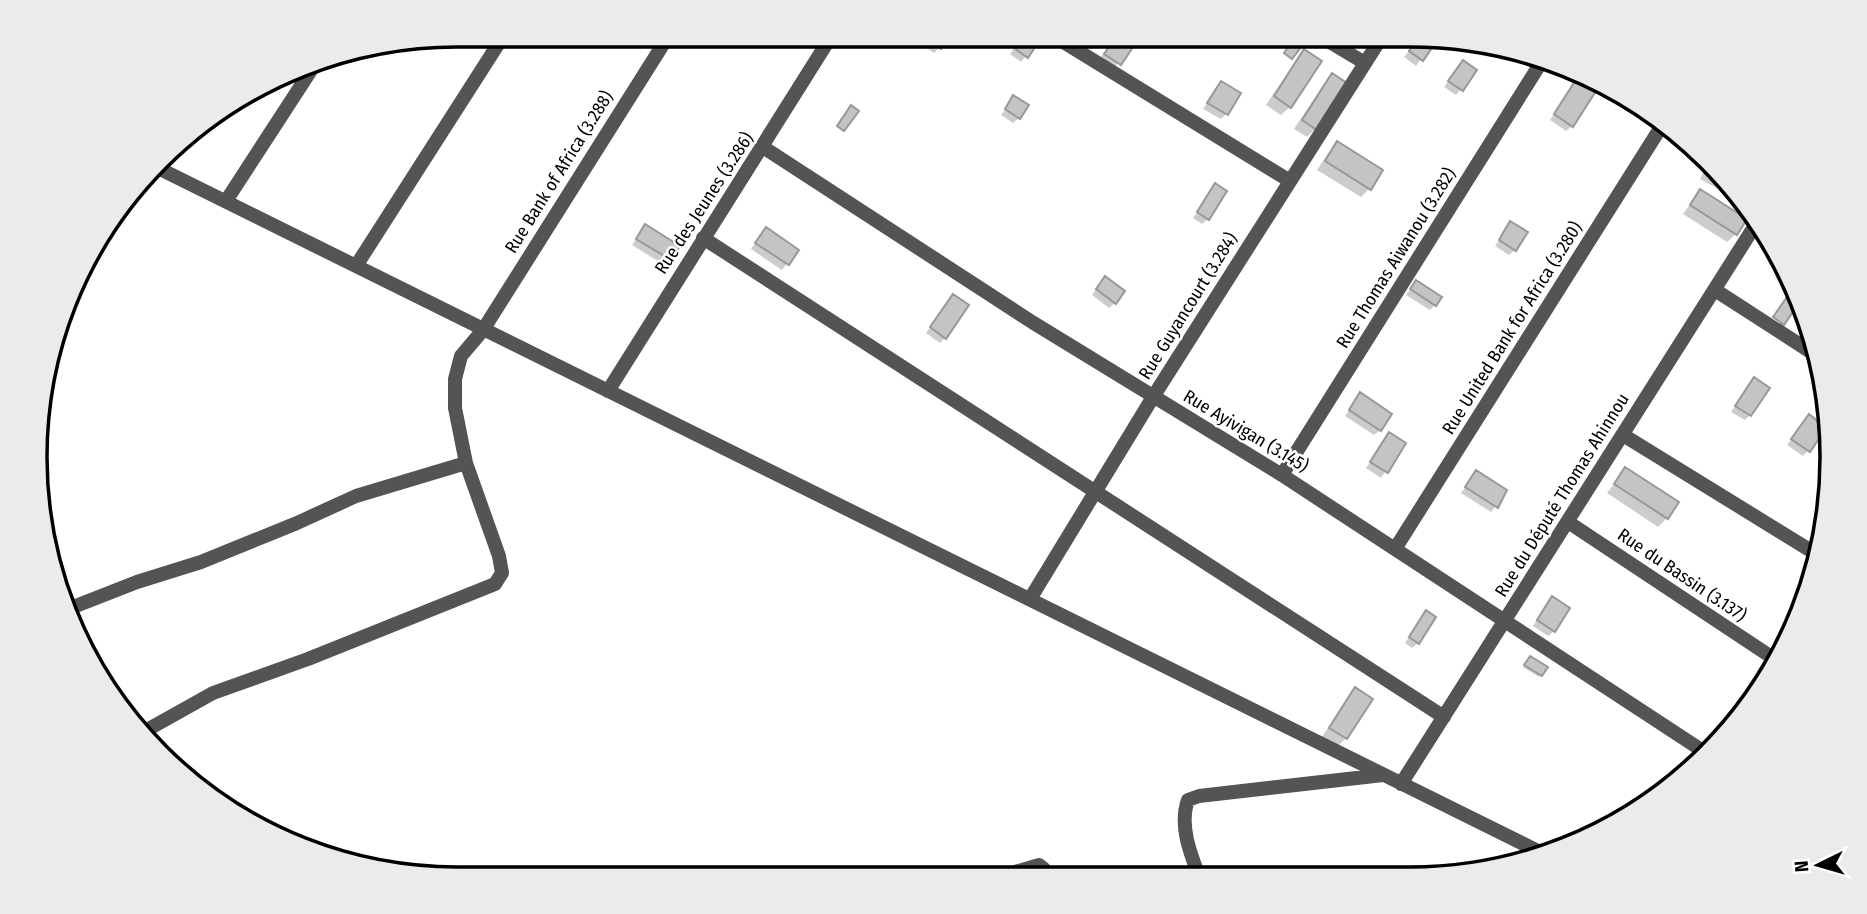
<svg xmlns="http://www.w3.org/2000/svg" width="1867" height="914" viewBox="0 0 1867 914" font-family="'Fira Sans Condensed',sans-serif">
	<style>
		.shadow { fill: #0003 }
		.building { fill: #c4c4c4; stroke: #989898; stroke-width: 2 }
		.lines { fill: none; stroke-linecap: round; stroke-linejoin: round }
		.street { stroke: #545454; stroke-width: 14 }
		.labels { text-anchor: middle; dominant-baseline: central; stroke-width: 5; stroke-linejoin: round; paint-order: stroke }
		.street-label { font-size: 18px; fill: #000; stroke: #fff }
		.rim { fill: none; stroke: #000; stroke-width: 3.5 }
	</style>
	<rect width="100%" height="100%" fill="#fff"/>
	<path class="shadow" d="M921 35 939 48 934 53 917 41Z
		M1116 35H1139L1111 72 1097 63Z
		M1420 37 1435 40 1416 66 1404 57Z
		M1019 42 1035 45 1021 62 1010 54Z
		M1305 52 1290 107 1281 115 1266 105 1296 60Z
		M1463 62 1461 89 1456 95 1444 87Z
		M1333 75 1315 129 1307 137 1294 129 1324 84Z
		M1221 83 1226 114 1221 119 1203 109Z
		M1572 86V126L1566 131 1550 120Z
		M1014 97 1019 118 1013 123 1001 115Z
		M1337 143 1369 189 1361 197 1317 170 1329 152Z
		M1710 161 1728 188 1724 192 1700 179Z
		M1215 186 1208 219 1202 224 1193 218Z
		M1700 191 1736 234 1727 242 1683 214Z
		M1511 224 1515 250 1509 255 1495 246Z
		M645 226 670 259 664 265 632 245Z
		M761 235 797 251 782 270 751 249Z
		M1416 282 1435 305 1430 310 1406 295Z
		M1100 284 1115 303 1109 308 1092 295Z
		M948 302 945 338 940 343 926 333Z
		M1754 380 1750 415 1745 420 1731 412Z
		M1360 395 1380 430 1374 435 1345 416Z
		M1809 416 1808 451 1803 456 1787 445Z
		M1389 434 1404 443 1381 478 1366 468Z
		M1626 469 1667 518 1658 527 1607 493Z
		M1476 472 1496 506 1491 512 1461 493Z
		M1547 604 1554 631 1548 636 1533 626Z
		M1426 612 1418 643 1412 648 1405 643Z
		M1528 660 1541 675 1539 677 1523 667Z
		M1355 689 1371 699 1346 738 1337 747 1322 737 1347 698Z"/>
	<path class="building" d="M921 35H946L949 37 941 49Z
		M1024 35 1037 44 1028 58 1014 48Z
		M1117 35H1141L1121 65 1104 54Z
		M1419 37 1436 42 1423 61 1409 51Z
		M1292 41 1301 47 1292 59 1284 53Z
		M1304 49 1322 61 1291 108 1274 96Z
		M1463 60 1477 70 1463 91 1448 81Z
		M1332 73 1347 83 1317 130 1302 120Z
		M1577 78 1596 91 1573 127 1554 114Z
		M1221 81 1241 93 1228 115 1207 103Z
		M1013 95 1029 105 1020 119 1005 109Z
		M851 105 859 111 844 131 837 126Z
		M1337 141 1383 170 1371 190 1325 161Z
		M1711 162 1725 184 1705 173Z
		M1215 183 1227 191 1209 220 1197 212Z
		M1700 189 1747 219 1737 235 1690 205Z
		M1510 221 1528 232 1516 251 1499 240Z
		M645 224 680 246 671 260 636 239Z
		M766 227 799 250 789 265 755 243Z
		M1105 276 1125 291 1116 304 1096 289Z
		M1416 280 1442 297 1436 306 1410 289Z
		M1794 287 1801 300 1784 325 1773 317Z
		M953 294 969 305 946 339 930 327Z
		M1754 377 1770 388 1751 416 1735 406Z
		M1360 392 1392 414 1381 431 1349 410Z
		M1809 414 1826 428 1810 452 1791 439Z
		M1389 432 1406 443 1388 473 1370 462Z
		M1625 467 1679 502 1668 519 1614 484Z
		M1476 470 1507 490 1498 508 1465 487Z
		M1552 596 1570 608 1555 632 1537 620Z
		M1426 610 1436 617 1419 644 1409 637Z
		M1530 656 1548 667 1542 676 1524 665Z
		M1355 687 1373 699 1347 739 1329 728Z"/>
	<g class="lines">
		<path class="street" d="M1052 35 1290 181
			M1318 35 1365 63
			M763 147 1032 322 1282 475 1706 753
			M158 168 1544 854
			M226 201 319 58
			M703 238 1444 717
			M356 266 504 35
			M1715 290 1811 352
			M608 391 832 35
			M1623 435 1813 552
			M1282 475 1542 61
			M1568 522 1776 660
			M1395 549 1661 127
			M1030 599 1153 397 1383 35
			M68 609 137 582 201 562 297 523 356 496 466 463
			M145 731 213 693 308 659 495 584 502 573 499 556 466 463 455 408V379L461 356 483 330 669 35
			M1401 784 1754 227
			M1199 876C1190 853 1179 825 1188 800L1199 796 1383 775
			M998 877 1039 865 1044 869 1046 877"/>
	</g>
	<g class="labels">
		<g class="street-label">
			<text transform="translate(559 172) rotate(-58)">Rue Bank of Africa (3.288)</text>
			<text transform="translate(704 203) rotate(-57)">Rue des Jeunes (3.286)</text>
			<text transform="translate(1396 258) rotate(-58)">Rue Thomas Aiwanou (3.282)</text>
			<text transform="translate(1188 306) rotate(-58)">Rue Guyancourt (3.284)</text>
			<text transform="translate(1512 328) rotate(-58)">Rue United Bank for Africa (3.280)</text>
			<text transform="translate(1246 431) rotate(31)">Rue Ayivigan (3.145)</text>
			<text transform="translate(1562 495) rotate(-58)">Rue du Député Thomas Ahinnou</text>
			<text transform="translate(1682 575) rotate(34)">Rue du Bassin (3.137)</text>
		</g>
	</g>
	<path d="M0 0H1867V914H0ZM457 47H1410A410 410 0 0 1 1820 457V457A410 410 0 0 1 1410 867H457A410 410 0 0 1 47 457V457A410 410 0 0 1 457 47Z" fill="#ebebeb" fill-rule="evenodd"/>
	<path class="rim" d="M457 47H1410A410 410 0 0 1 1820 457V457A410 410 0 0 1 1410 867H457A410 410 0 0 1 47 457V457A410 410 0 0 1 457 47Z"/>
	<g transform="translate(1818 865) rotate(265)" stroke="#ffffff" stroke-width="5" paint-order="stroke">
	<path d="M0-5L12 26L0 18L-12 26Z" fill="#000000"/>
	<text y="-10" font-size="19" font-weight="bold" text-anchor="middle" fill="#000000">N</text>
	</g>
</svg>
